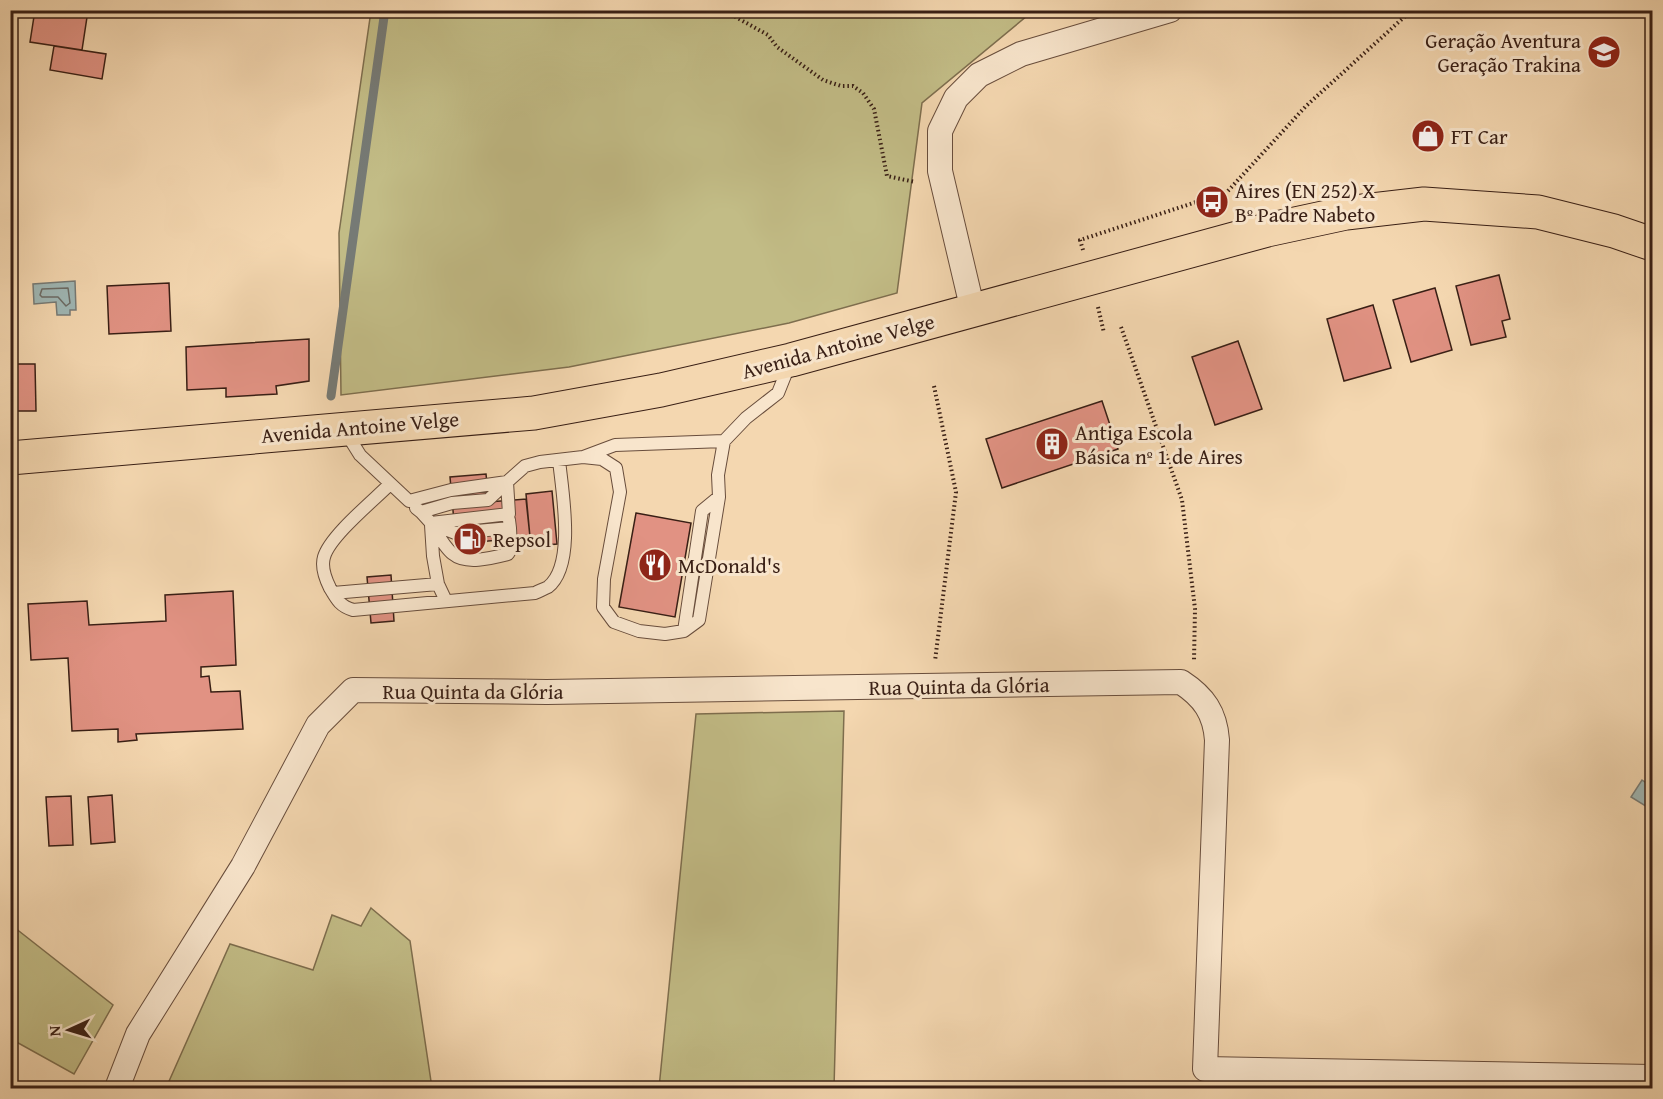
<svg xmlns="http://www.w3.org/2000/svg" width="1663" height="1099" viewBox="0 0 1663 1099" font-family="'Gentium Book Plus',serif">
	<style>
		.green { fill: #c2bc86; stroke: #7e6e4e; stroke-width: 1.5 }
		.water { fill: #9fb7b5; stroke: #767a75; stroke-width: 1.5 }
		.lines { fill: none; stroke-linecap: round; stroke-linejoin: round }
		.shore { stroke: #6c6b65; stroke-width: 1.5 }
		.stream { stroke: #767a75; stroke-width: 9 }
		.building { fill: #e19283; stroke: #391f15; stroke-width: 1.5 }
		.service-casing { stroke: #684d3c; stroke-width: 14 }
		.minor-casing { stroke: #684d3c; stroke-width: 26 }
		.primary-casing { stroke: #391f15; stroke-width: 35 }
		.path { stroke: #391f15; stroke-width: 4; stroke-dasharray: 1.5 3; stroke-linecap: butt }
		.service { stroke: #f8e5cc; stroke-width: 12 }
		.minor { stroke: #f8e5cc; stroke-width: 24 }
		.primary { stroke: #f4d7b0; stroke-width: 33 }
		.labels { text-anchor: middle; dominant-baseline: central; stroke-width: 6; stroke-linejoin: round; paint-order: stroke }
		.poi-label { font-size: 21px; fill: #391f15; stroke: #f8e5cc; text-anchor: start }
		.street-label { font-size: 21px; fill: #391f15; stroke: #f8e5cc }
	</style>
	<rect width="100%" height="100%" fill="#f4d7b0"/>
	<filter id="stains"><feTurbulence type="fractalNoise" baseFrequency=".00333" numOctaves="4"/><feColorMatrix values="0 0 0 0 .2 0 0 0 0 .09 0 0 0 0 .02 0 0 0 .5 -.17"/></filter>
	<radialGradient id="worn" r=".72"><stop offset=".6" stop-color="#630" stop-opacity="0"/><stop offset="1" stop-color="#630" stop-opacity=".3"/></radialGradient>
	<path class="green" d="M371 11V10L1033 11 922 103 897 293 789 323 569 367 341 395 339 233Z
		M844 711 834 1088H659L696 714Z
		M371 908 410 941 432 1088H166L230 944 313 970 332 915 361 926Z
		M10 924 113 1005 74 1074 11 1039Z"/>
	<path class="water" d="M75 281 76 310H70V315H57L56 302 34 304 33 284Z
		M1642 780 1652 787V810L1631 797Z"/>
	<g class="lines">
		<path class="shore" d="M68 288 70 303 66 306 58 297H42L40 295 42 289Z"/>
		<path class="stream" d="M331 396 385 10"/>
	</g>
	<path class="building" d="M35 10H47L87 17 82 50 30 42Z
		M47 10H88L87 17Z
		M54 46 106 54 102 79 50 70Z
		M1499 275 1510 319 1502 321 1506 337 1471 345 1456 286Z
		M169 283 171 331 109 334 107 286Z
		M1435 288 1452 350 1411 362 1393 300Z
		M1373 305 1391 368 1344 381 1327 319Z
		M309 339V381L276 386 277 394 226 397V388L187 390 186 347Z
		M1238 341 1262 409 1215 425 1192 357Z
		M10 364H35L36 411H10Z
		M1102 401 1118 449 1002 488 986 439Z
		M486 474 489 502 526 499 530 537 456 544 450 477Z
		M552 491 557 544 526 547 525 537H530L526 494Z
		M636 513 691 523 675 617 619 607Z
		M391 575 394 621 371 623 367 577Z
		M233 591 236 665 201 667V677L209 676 211 692 240 691 243 729 136 734 137 740 118 742V729L72 731 68 658 31 660 28 604 87 601 89 625 166 621 165 595Z
		M112 795 115 842 91 844 88 797Z
		M71 796 73 845 49 846 46 797Z"/>
	<g class="lines">
		<defs>
			<path id="service" d="M345 431 360 455 409 501 451 490 507 482 525 466 540 462 583 457 615 445 724 441
				M583 457 602 459 616 468 620 492 604 579 603 607 614 622 639 631 665 634 684 631 699 620 719 497 718 475 724 441 746 418 778 393 790 363
				M390 484C373 501 330 536 324 557 321 567 326 580 330 588 337 600 340 606 353 610L535 593C539 591 544 589 548 587 576 565 562 491 559 460
				M416 508 421 512 452 503 488 500 506 483
				M421 512 431 523 509 514 507 482
				M431 523C437 533 444 547 453 554 466 565 492 558 508 554L511 549 510 528
				M432 524 455 533 510 528 509 520
				M431 525 433 556 438 584
				M333 593 438 584 446 601
				M684 631 702 511 719 497"/>
			<path id="minor" d="M973 311 940 171V131L956 98 979 75 1021 54 1170 10
				M117 1088 138 1034 243 866 318 725 353 690 547 692 1181 682C1204 697 1215 713 1217 740L1205 1069 1652 1077"/>
			<path id="primary" d="M10 458 534 413 661 390 791 360 1267 230 1346 213 1424 204 1538 212 1614 231 1652 244"/>
		</defs>
		<use href="#service" class="service-casing"/>
		<use href="#minor" class="minor-casing"/>
		<use href="#primary" class="primary-casing"/>
		<path class="path" d="M723 10 768 35 777 47 823 80 841 86H853L863 93 874 109 887 176 915 182
			M1083 250 1080 240 1227 192 1306 106 1412 10
			M1098 307 1104 333
			M1121 327 1182 500 1195 609 1194 660
			M934 386 956 492 935 661"/>
		<use href="#service" class="service"/>
		<use href="#minor" class="minor"/>
		<use href="#primary" class="primary"/>
	</g>
	<defs>
		<symbol id="school-disc" viewBox="-11 -11 22 22"><circle r="9.5" fill="#8f2418" stroke="#f8e5cc"/><path d="M0-5L7-2L0 1L-7-2ZM-4 1L0 2.5L4 1V4Q0 6-4 4Z" fill="#fff"/></symbol>
		<symbol id="shop-disc" viewBox="-11 -11 22 22"><circle r="9.5" fill="#8f2418" stroke="#f8e5cc"/><path d="M-5-2.5h2.3a2.7 3.5 0 0 1 5.4 0H5L5.5 6h-11ZM-1.5-2.5h3a1.5 2.3 0 0 0-3 0Z" fill="#fff"/></symbol>
		<symbol id="bus-disc" viewBox="-11 -11 22 22"><circle r="9.5" fill="#8f2418" stroke="#f8e5cc"/><path d="M-5-6H5V4H4V6H2V4H-2V6H-4V4H-5ZM-3.5-4V0h7V-4ZM-3.5 1.2v1.5H-2V1.2ZM2 1.2v1.5H3.5V1.2Z" fill="#fff"/></symbol>
		<symbol id="building-disc" viewBox="-11 -11 22 22"><circle r="9.5" fill="#8f2418" stroke="#f8e5cc"/><path d="M-4-6H4V6H1V3H-1V6H-4ZM-2.5-4.3h1.7v1.8h-1.7ZM.8-4.3h1.7v1.8H.8ZM-2.5-1h1.7V.8h-1.7ZM.8-1h1.7V.8H.8Z" fill="#fff"/></symbol>
		<symbol id="fuel-disc" viewBox="-11 -11 22 22"><circle r="9.5" fill="#8f2418" stroke="#f8e5cc"/><path d="M-5.5-6h7V0h2V4h1.3V-2.5L3-4.5l.8-.8L6-3V5H2.5V1h-1V6h-7ZM-4.2-4.7v3.2H.2V-4.7Z" fill="#fff"/></symbol>
		<symbol id="restaurant-disc" viewBox="-11 -11 22 22"><circle r="9.5" fill="#8f2418" stroke="#f8e5cc"/><path d="M-5-6h1v4h1v-4h1v4h1v-4h1v5L-1.5 .5V6h-2V.5L-5-1ZM5-6V6H3V1.5H1.5Q1.5-4 5-6Z" fill="#fff"/></symbol>
	</defs>
	<g fill-rule="evenodd">
		<use href="#school-disc" x="1585" y="33" width="38" height="38"/>
		<use href="#shop-disc" x="1409" y="117" width="38" height="38"/>
		<use href="#bus-disc" x="1193" y="183" width="38" height="38"/>
		<use href="#building-disc" x="1033" y="425" width="38" height="38"/>
		<use href="#fuel-disc" x="451" y="520" width="38" height="38"/>
		<use href="#restaurant-disc" x="636" y="546" width="38" height="38"/>
	</g>
	<g class="labels">
		<g class="poi-label">
			<text x="1581" y="40" text-anchor="end">Geração Aventura<tspan x="1581" dy="24">Geração Trakina</tspan></text>
			<text x="1451" y="136">FT Car</text>
			<text x="1235" y="190">Aires (EN 252) X<tspan x="1235" dy="24">Bº Padre Nabeto</tspan></text>
			<text x="1075" y="432">Antiga Escola<tspan x="1075" dy="24">Básica nº 1 de Aires</tspan></text>
			<text x="493" y="539">Repsol</text>
			<text x="678" y="565">McDonald's</text>
		</g>
		<g class="street-label">
			<text transform="translate(838 346) rotate(-15)">Avenida Antoine Velge</text>
			<text transform="translate(360 427) rotate(-5)">Avenida Antoine Velge</text>
			<text transform="translate(959 686) rotate(-1)">Rua Quinta da Glória</text>
			<text x="473" y="691">Rua Quinta da Glória</text>
		</g>
	</g>
	<rect width="1663" height="1099" fill="none" stroke="#f4d7b0" stroke-width="36"/>
	<rect x="12" y="12" width="1639" height="1075" fill="none" stroke="#391f15" stroke-width="3"/>
	<rect x="18" y="18" width="1627" height="1063" fill="none" stroke="#391f15" stroke-width="1.5"/>
	<g transform="translate(69 1030) rotate(266)" stroke="#f8e5cc" stroke-width="4.5" paint-order="stroke">
	<path d="M0-4.5L10 22L0 15L-10 22Z" fill="#391f15"/>
	<text y="-9" font-size="16" font-weight="bold" text-anchor="middle" fill="#391f15">N</text>
	</g>
	<rect width="100%" height="100%" filter="url(#stains)"/>
	<rect width="100%" height="100%" fill="url(#worn)"/>
</svg>
